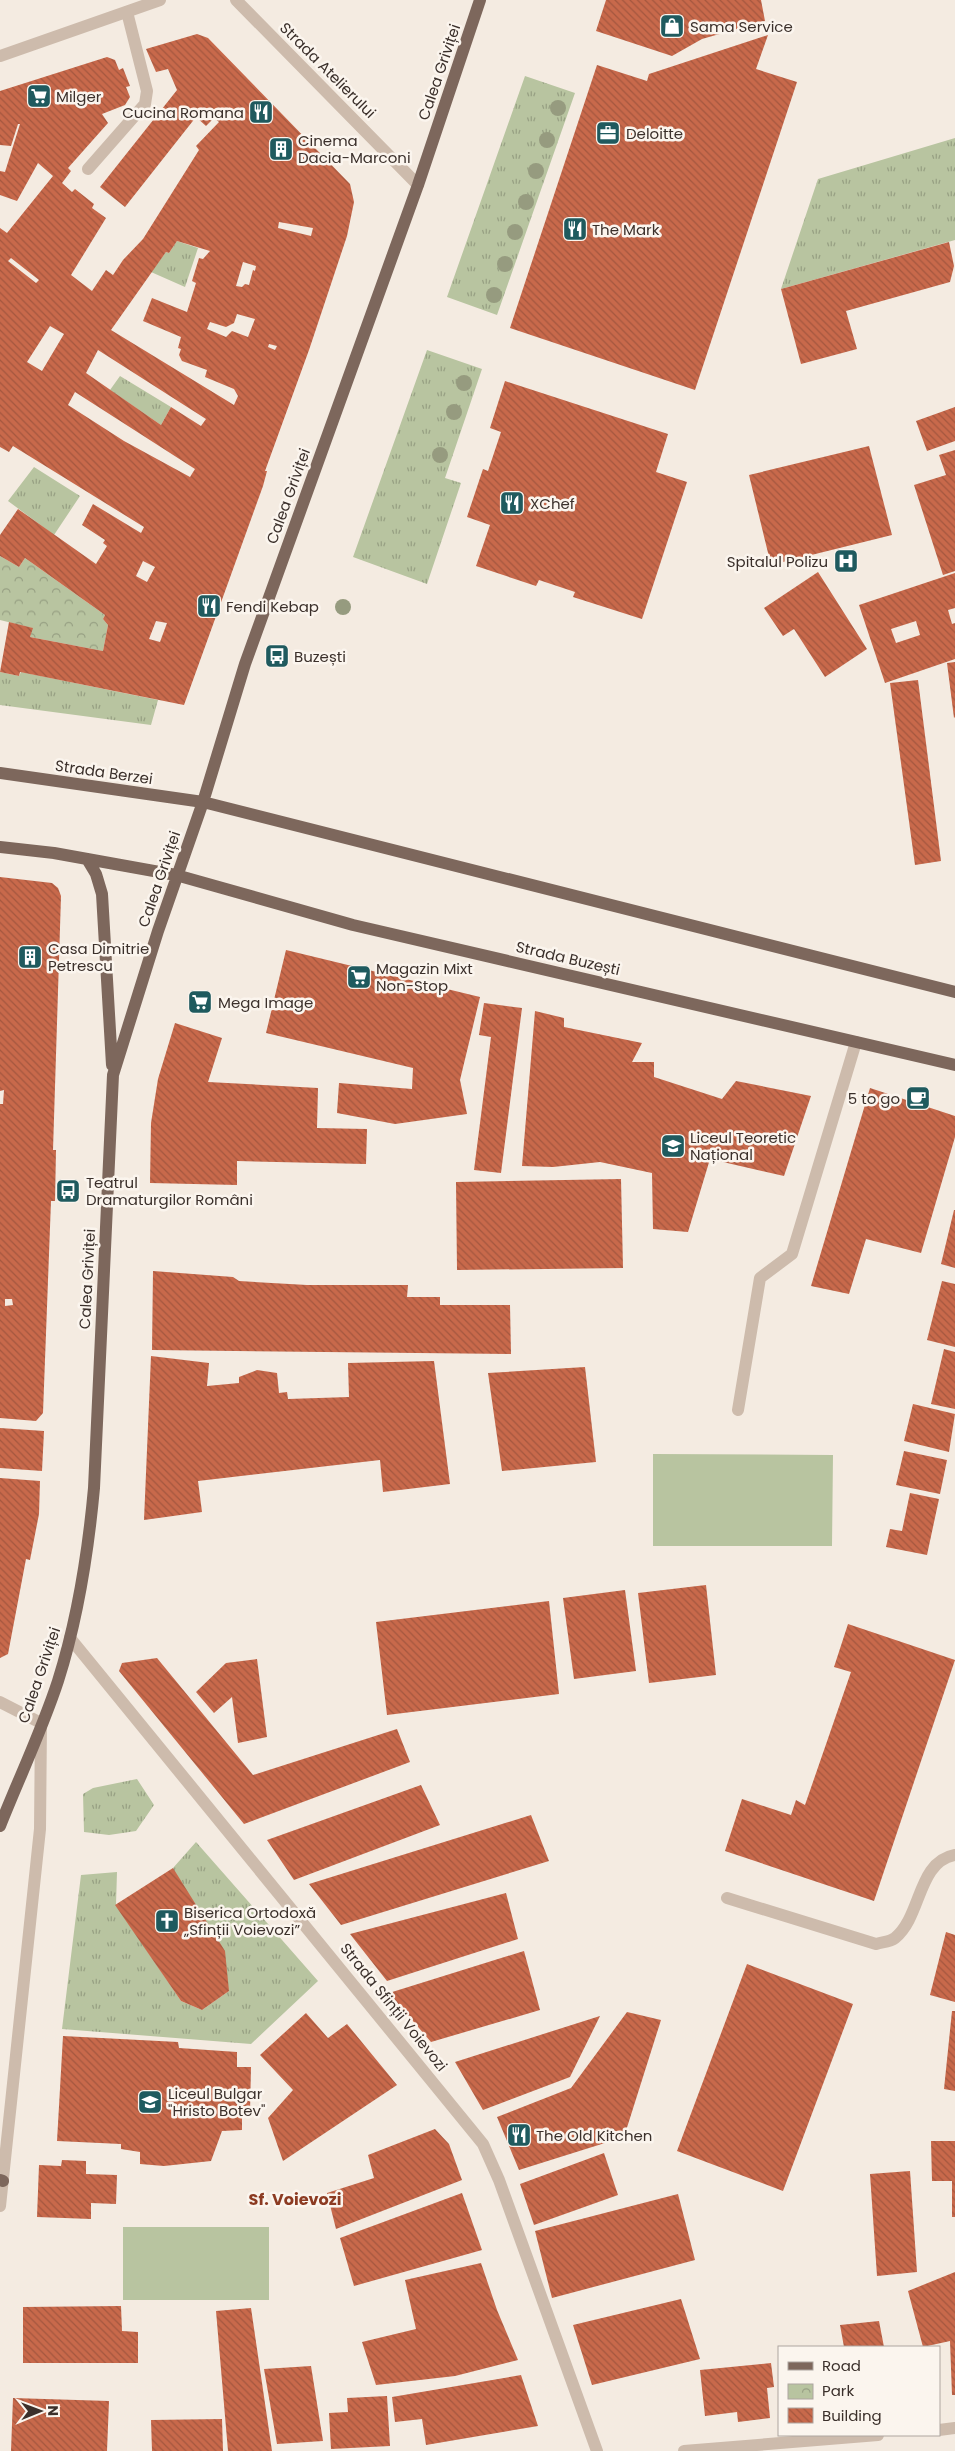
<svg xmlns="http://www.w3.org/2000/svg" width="955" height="2451" viewBox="0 0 955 2451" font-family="Poppins,sans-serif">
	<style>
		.grass { fill: url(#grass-tufts) }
		.park { fill: url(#park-crowns) }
		.garden { fill: #b8c4a0 }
		.building { fill: url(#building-back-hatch); fill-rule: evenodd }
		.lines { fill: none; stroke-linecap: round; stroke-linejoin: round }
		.service { stroke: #cdbbac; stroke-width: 12 }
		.minor { stroke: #cdbbac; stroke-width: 12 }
		.primary { stroke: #7d675c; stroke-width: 12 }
		.tree { fill: #969b7f }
		.labels { text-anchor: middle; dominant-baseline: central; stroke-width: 5; stroke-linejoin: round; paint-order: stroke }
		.poi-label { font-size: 15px; fill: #3b302b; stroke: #fbf5ee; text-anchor: start }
		.street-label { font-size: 15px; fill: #3b302b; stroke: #fbf5ee }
		.neighbourhood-label { font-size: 16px; font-weight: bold; fill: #8c3b22; stroke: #fbf5ee }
	</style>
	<defs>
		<pattern id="grass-tufts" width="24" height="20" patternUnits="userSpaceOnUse" patternTransform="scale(1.25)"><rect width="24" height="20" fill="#b8c4a0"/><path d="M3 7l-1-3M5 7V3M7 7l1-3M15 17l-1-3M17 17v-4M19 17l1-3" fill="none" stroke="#97a083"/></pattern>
		<pattern id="park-crowns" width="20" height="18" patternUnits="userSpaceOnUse" patternTransform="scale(1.25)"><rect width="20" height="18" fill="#b8c4a0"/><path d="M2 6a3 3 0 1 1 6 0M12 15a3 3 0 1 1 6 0" fill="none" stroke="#97a083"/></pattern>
		<pattern id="building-back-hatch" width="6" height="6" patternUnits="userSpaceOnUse" patternTransform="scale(1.25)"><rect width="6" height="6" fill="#c8694b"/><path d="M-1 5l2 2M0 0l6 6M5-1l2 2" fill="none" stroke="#a4573f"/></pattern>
	</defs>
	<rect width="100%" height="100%" fill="#f4ebe1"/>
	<path class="grass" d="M525 76 575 93 497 315 447 297Z
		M955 138V240L781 289 818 179Z
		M177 241 198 248 185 287 151 272 166 252 169 253Z
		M427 350 482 369 445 478 461 483 427 584 353 557Z
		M120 376 171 407 161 425 110 390Z
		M34 467 80 496 54 535 8 501Z
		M0 672 19 676 21 672 158 700 151 725 0 705Z
		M137 1779 154 1805 136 1831 109 1835 84 1832 83 1794 93 1788Z
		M196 1842 318 1981 251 2044 62 2029 81 1875 117 1872 116 1905 181 2001 202 2010 229 1991 173 1868Z"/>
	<path class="park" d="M0 556 19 567 25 558 105 615 103 619 108 625 103 651 30 637 32 628 0 620Z"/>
	<path class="garden" d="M653 1454 833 1455 832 1546H653Z
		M123 2227H269V2300H123Z"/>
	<path class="building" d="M606 0H761L765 21 702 39 672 56 596 31Z
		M197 34 208 38 350 184 354 202 347 236 309 350 265 471H267L263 486 184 705 20 672 19 676 0 672 9 622 33 628 30 637 103 651 108 625 103 619 105 615 25 558 19 567 0 556V535L18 509 96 564 107 546 103 543 105 540 82 525 93 504 141 533 144 527 13 446 9 452 0 447V228L7 233 53 176 38 163 17 201 0 195V171L5 172 20 124H18L11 146 0 145V91L107 57 115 60 119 70 123 68 130 86 126 87 130 97 125 105 102 114 108 123 68 168 71 171 62 183 72 192 75 189 94 204 92 208 106 218 71 275 92 291 106 270 113 275 123 260 143 239 199 150 196 146 219 122 214 118 206 126 196 117 125 207 100 187 177 90 168 69 156 72 146 49ZM279 222 313 228 311 236 278 228ZM177 241 210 251 203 259 199 258 192 281 196 283 187 312 152 298 143 321 181 337 178 348 181 349 179 355 182 361 207 370 205 377 234 389 238 396 234 405 111 330 166 252 169 253ZM11 258 39 280 36 283 8 261ZM243 262 256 266 255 271 253 270 249 285 245 284 242 287 236 286ZM237 314 255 319 248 337 232 331 226 337 207 329 210 322 226 327 234 323ZM50 326 64 334 42 371 27 362ZM269 344 277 346 275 350 268 347ZM98 350 206 419 201 426 171 407 161 425 86 373ZM75 392 195 469 190 477 124 441 68 405ZM143 561 155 567 147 582 136 576ZM156 621 167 623 160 642 149 639Z
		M768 35 756 69 797 82 695 390 510 328 597 65 647 81 649 74Z
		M949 242 954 266 950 282 846 311 857 349 801 364 781 289Z
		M505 381 668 434 656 472 687 482 642 619 573 597 575 592 539 580 536 586 476 566 490 525 467 517 483 469 488 471 501 432 490 428Z
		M955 407V441L927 451 916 421Z
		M869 446 892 535 771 565 749 475Z
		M955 450V571L943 575 914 485 946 475 939 455Z
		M818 572 867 649 825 677 794 629 783 636 764 608Z
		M955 573V608L948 610 952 624 955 623V659L885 683 859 605ZM916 621 920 635 896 643 891 629Z
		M955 662V717L954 718 947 663Z
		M918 680 941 861 915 865 890 683Z
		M0 877 52 883 58 888 61 896 53 1150H56L55 1201H51L43 1413 36 1421 0 1418V1104H3L4 1090 0 1091ZM5 1299H12L13 1305 5 1306Z
		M286 950 480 997 460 1080 467 1114 395 1124 337 1113 339 1083 412 1089 413 1068 266 1033Z
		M484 1003 522 1008 501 1173 474 1170 491 1037 479 1035Z
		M535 1011 564 1018V1027L642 1043 632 1062H654V1077L722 1099 736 1081 811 1096 784 1176 710 1159 688 1232 653 1229 652 1173 600 1162 553 1167 522 1166Z
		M175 1023 222 1038 208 1082 318 1088 317 1128 367 1129 366 1164 237 1161V1185L150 1183 151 1123 158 1079Z
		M870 1088 955 1116V1137L921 1253 866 1239 849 1294 811 1286Z
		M621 1179 623 1268 457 1270 456 1182Z
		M954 1210H955V1268L941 1264Z
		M153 1271 233 1277 239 1281 307 1285H408L407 1297H440V1305H510L511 1354 152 1350Z
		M942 1281 955 1284V1347L927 1340Z
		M944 1349 955 1352V1409L931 1404Z
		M151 1356 209 1363 207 1386 239 1383V1377L257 1370 277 1373 279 1393 287 1392 288 1399 349 1397 348 1363 434 1361 450 1484 383 1492 380 1460 198 1481 202 1512 144 1520Z
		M585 1367 596 1462 502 1471 488 1373Z
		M913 1404 955 1414 949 1452 904 1441Z
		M0 1428 44 1431 42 1471 0 1468Z
		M904 1451 947 1460 940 1494 896 1485Z
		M0 1478 40 1481 39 1514 30 1560 26 1559 8 1654 0 1658Z
		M910 1493 939 1499 927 1555 886 1547 890 1529 902 1531Z
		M706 1585 716 1675 649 1683 638 1593Z
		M625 1590 636 1671 574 1679 563 1598Z
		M549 1601 559 1694 387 1715 376 1622Z
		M848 1624 955 1660 874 1901 725 1851 742 1799 791 1815 796 1800 805 1805 851 1672 834 1667Z
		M157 1658 253 1775 397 1729 410 1762 244 1824 119 1671 122 1663Z
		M257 1659 267 1737 238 1743 232 1697 214 1713 196 1692 226 1663Z
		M421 1785 440 1825 294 1880 267 1840Z
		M531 1815 549 1861 341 1925 309 1884Z
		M173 1868 225 1951 229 1991 202 2010 181 2001 115 1905Z
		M506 1893 518 1939 387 1981 350 1934Z
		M946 1932 955 1935V2002L930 1995Z
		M524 1951 540 2010 431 2042 389 1993Z
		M747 1964 853 2004 783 2191 677 2151Z
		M952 2011H955V2091L944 2089Z
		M627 2012 661 2020 624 2137 519 2170 497 2117 571 2088Z
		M306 2013 328 2038 347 2024 397 2085 283 2161 268 2118 293 2090 260 2055Z
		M600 2016 570 2077 483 2110 455 2062Z
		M63 2036 178 2042 179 2048 237 2052V2067H251L250 2112 242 2113V2130L222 2131 211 2161 164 2166 140 2164V2152L121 2149V2144L57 2141Z
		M435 2129 449 2144 462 2180 336 2229 327 2193 374 2178 368 2155Z
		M931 2141H955V2217H952V2181H932Z
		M604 2153 618 2195 534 2225 520 2184Z
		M62 2160 86 2161V2174L117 2175 116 2204 91 2203V2219L37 2217 39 2165 61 2166Z
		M910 2171 917 2272 877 2276 870 2174Z
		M462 2193 482 2250 354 2286 340 2238Z
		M678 2194 695 2260 552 2298 535 2231Z
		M481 2263 497 2310 518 2360 455 2376 376 2385 362 2342 416 2329 405 2280Z
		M955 2272V2395H952L950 2341 923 2347 908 2291Z
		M681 2299 700 2359 592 2385 573 2325Z
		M121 2306 122 2331 138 2332V2363H23V2307Z
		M251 2308 272 2451H228L216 2311Z
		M879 2321 884 2347H844L840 2325Z
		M771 2363 774 2387 767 2388 770 2418 738 2422 737 2412 705 2416 700 2370Z
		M311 2366 323 2441 277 2444 264 2369Z
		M521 2375 538 2426 426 2445 422 2419 395 2422 392 2397Z
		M387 2396 390 2446 331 2449 329 2413 348 2412 347 2398Z
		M13 2398 109 2401 107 2451H11Z
		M222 2419 223 2451H152L151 2420Z"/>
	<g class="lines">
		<path class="service" d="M88 169 145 104 147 91 127 12
			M738 1410 760 1278 792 1254 856 1042
			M727 1898 876 1944C882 1942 890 1942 895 1938 922 1916 917 1862 955 1855"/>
		<path class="minor" d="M236 0 418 185
			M0 56 160 0
			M70 1638 483 2144 499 2180 597 2451
			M0 1702 41 1723 40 1829 0 2206
			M939 2430 955 2428
			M684 2451 878 2435"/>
		<path class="primary" d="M0 773 203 802 955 992
			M0 847 54 853 176 875 353 925 955 1065
			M87 859 96 874 102 894 112 1065
			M0 1826C19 1778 42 1730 58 1681 78 1618 88 1554 94 1488L113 1075 158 931 203 802 245 664 418 185 480 0
			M0 2180 3 2181"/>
	</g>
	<g class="tree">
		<circle cx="558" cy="108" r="8"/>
		<circle cx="547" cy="140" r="8"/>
		<circle cx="536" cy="171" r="8"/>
		<circle cx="526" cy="202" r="8"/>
		<circle cx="515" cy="232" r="8"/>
		<circle cx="505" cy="264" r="8"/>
		<circle cx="494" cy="295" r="8"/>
		<circle cx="464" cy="383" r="8"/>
		<circle cx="454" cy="412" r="8"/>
		<circle cx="440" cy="455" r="8"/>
		<circle cx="343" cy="607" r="8"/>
	</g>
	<defs>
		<symbol id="shop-square" viewBox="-11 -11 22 22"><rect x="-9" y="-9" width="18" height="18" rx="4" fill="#1f5a5e" stroke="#fbf5ee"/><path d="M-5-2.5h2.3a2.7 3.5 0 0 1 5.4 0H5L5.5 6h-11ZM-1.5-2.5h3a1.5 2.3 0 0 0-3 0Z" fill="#fff"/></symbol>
		<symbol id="supermarket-square" viewBox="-11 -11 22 22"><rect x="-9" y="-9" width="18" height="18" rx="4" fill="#1f5a5e" stroke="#fbf5ee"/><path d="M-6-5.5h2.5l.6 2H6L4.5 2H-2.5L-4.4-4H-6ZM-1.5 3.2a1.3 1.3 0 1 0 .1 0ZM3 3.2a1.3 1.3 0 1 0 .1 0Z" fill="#fff"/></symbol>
		<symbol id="restaurant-square" viewBox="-11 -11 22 22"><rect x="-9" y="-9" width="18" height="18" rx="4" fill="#1f5a5e" stroke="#fbf5ee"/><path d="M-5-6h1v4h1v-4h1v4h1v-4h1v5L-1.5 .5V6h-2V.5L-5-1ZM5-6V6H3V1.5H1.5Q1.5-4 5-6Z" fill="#fff"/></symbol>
		<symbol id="office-square" viewBox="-11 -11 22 22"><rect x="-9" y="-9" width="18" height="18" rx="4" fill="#1f5a5e" stroke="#fbf5ee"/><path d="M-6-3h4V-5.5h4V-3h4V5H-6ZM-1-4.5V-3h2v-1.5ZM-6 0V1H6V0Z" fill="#fff"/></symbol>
		<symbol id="building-square" viewBox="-11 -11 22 22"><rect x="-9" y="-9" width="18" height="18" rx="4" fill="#1f5a5e" stroke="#fbf5ee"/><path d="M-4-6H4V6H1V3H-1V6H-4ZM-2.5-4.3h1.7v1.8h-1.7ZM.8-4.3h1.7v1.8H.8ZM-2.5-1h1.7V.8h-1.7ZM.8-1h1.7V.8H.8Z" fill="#fff"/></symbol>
		<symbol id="hospital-square" viewBox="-11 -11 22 22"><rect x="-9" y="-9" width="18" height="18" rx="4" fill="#1f5a5e" stroke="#fbf5ee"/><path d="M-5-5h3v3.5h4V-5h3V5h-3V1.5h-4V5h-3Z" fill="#fff"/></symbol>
		<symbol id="bus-square" viewBox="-11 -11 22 22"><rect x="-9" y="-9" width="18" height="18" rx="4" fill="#1f5a5e" stroke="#fbf5ee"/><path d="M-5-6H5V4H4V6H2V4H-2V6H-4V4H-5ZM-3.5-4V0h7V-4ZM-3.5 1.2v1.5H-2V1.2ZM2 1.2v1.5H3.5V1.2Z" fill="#fff"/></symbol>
		<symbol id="cafe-square" viewBox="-11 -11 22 22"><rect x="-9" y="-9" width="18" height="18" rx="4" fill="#1f5a5e" stroke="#fbf5ee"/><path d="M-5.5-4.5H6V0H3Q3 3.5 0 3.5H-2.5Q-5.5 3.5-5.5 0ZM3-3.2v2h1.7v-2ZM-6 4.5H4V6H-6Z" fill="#fff"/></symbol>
		<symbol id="school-square" viewBox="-11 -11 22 22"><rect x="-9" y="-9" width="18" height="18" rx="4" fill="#1f5a5e" stroke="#fbf5ee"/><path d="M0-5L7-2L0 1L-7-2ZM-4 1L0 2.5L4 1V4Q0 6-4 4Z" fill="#fff"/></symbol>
		<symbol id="church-square" viewBox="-11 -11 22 22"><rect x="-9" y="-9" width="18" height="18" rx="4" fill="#1f5a5e" stroke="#fbf5ee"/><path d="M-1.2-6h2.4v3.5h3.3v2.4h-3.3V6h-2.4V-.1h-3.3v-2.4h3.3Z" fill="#fff"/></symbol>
	</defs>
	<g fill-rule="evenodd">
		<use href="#shop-square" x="658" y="12" width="28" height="28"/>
		<use href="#supermarket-square" x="25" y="82" width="28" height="28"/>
		<use href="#restaurant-square" x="247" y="98" width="28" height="28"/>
		<use href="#office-square" x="594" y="119" width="28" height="28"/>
		<use href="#building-square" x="267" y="135" width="28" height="28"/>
		<use href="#restaurant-square" x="561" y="215" width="28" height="28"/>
		<use href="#restaurant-square" x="498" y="489" width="28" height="28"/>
		<use href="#hospital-square" x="832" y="547" width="28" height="28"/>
		<use href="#restaurant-square" x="195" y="592" width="28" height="28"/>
		<use href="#bus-square" x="263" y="642" width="28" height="28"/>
		<use href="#building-square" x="16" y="943" width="28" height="28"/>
		<use href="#supermarket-square" x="345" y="963" width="28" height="28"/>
		<use href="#supermarket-square" x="186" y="988" width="28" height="28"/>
		<use href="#cafe-square" x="904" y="1084" width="28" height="28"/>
		<use href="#school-square" x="659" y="1132" width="28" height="28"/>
		<use href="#bus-square" x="54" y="1177" width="28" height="28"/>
		<use href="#church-square" x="153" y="1907" width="28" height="28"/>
		<use href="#school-square" x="136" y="2088" width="28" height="28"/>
		<use href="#restaurant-square" x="505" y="2121" width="28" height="28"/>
	</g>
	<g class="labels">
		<g class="poi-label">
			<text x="690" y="26">Sama Service</text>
			<text x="56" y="96">Milger</text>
			<text x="244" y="112" text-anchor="end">Cucina Romana</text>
			<text x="626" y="133">Deloitte</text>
			<text x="298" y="140">Cinema<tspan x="298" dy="17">Dacia-Marconi</tspan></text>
			<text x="592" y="229">The Mark</text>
			<text x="530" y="503">XChef</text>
			<text x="828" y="561" text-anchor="end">Spitalul Polizu</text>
			<text x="226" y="606">Fendi Kebap</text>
			<text x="294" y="656">Buzești</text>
			<text x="48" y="948">Casa Dimitrie<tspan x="48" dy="17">Petrescu</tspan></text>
			<text x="376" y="968">Magazin Mixt<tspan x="376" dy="17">Non-Stop</tspan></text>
			<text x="218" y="1002">Mega Image</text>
			<text x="900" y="1098" text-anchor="end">5 to go</text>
			<text x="690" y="1137">Liceul Teoretic<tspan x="690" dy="17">Național</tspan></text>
			<text x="86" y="1182">Teatrul<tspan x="86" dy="17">Dramaturgilor Români</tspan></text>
			<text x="184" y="1912">Biserica Ortodoxă<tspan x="184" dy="17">„Sfinții Voievozi”</tspan></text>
			<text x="168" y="2093">Liceul Bulgar<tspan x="168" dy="17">"Hristo Botev"</tspan></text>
			<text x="536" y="2135">The Old Kitchen</text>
		</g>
		<g class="street-label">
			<text transform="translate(328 70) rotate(45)">Strada Atelierului</text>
			<text transform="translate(439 72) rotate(-71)">Calea Griviței</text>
			<text transform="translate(288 496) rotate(-70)">Calea Griviței</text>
			<text transform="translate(104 772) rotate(8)">Strada Berzei</text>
			<text transform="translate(159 879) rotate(-71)">Calea Griviței</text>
			<text transform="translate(568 958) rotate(13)">Strada Buzești</text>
			<text transform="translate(87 1279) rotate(-87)">Calea Griviței</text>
			<text transform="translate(39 1675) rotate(-71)">Calea Griviței</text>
			<text transform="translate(394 2007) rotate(51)">Strada Sfinții Voievozi</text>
		</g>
		<g class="neighbourhood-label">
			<text x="295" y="2199">Sf. Voievozi</text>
		</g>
	</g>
	<rect x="778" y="2346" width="162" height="90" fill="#fbf5ee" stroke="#aea6a0"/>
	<rect x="788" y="2362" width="25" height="8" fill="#7d675c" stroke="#aea6a0"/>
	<text x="822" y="2371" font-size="15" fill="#3b302b">Road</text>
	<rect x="788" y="2384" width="25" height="15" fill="url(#park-crowns)" stroke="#aea6a0"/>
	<text x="822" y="2396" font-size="15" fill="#3b302b">Park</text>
	<rect x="788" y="2408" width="25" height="15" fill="url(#building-back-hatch)" stroke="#aea6a0"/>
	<text x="822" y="2421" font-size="15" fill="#3b302b">Building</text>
	<g transform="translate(40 2411) rotate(89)" stroke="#fbf5ee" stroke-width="4" paint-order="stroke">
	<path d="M0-4L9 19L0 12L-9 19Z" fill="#3b302b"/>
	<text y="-8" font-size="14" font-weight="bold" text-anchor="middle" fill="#3b302b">N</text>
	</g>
</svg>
